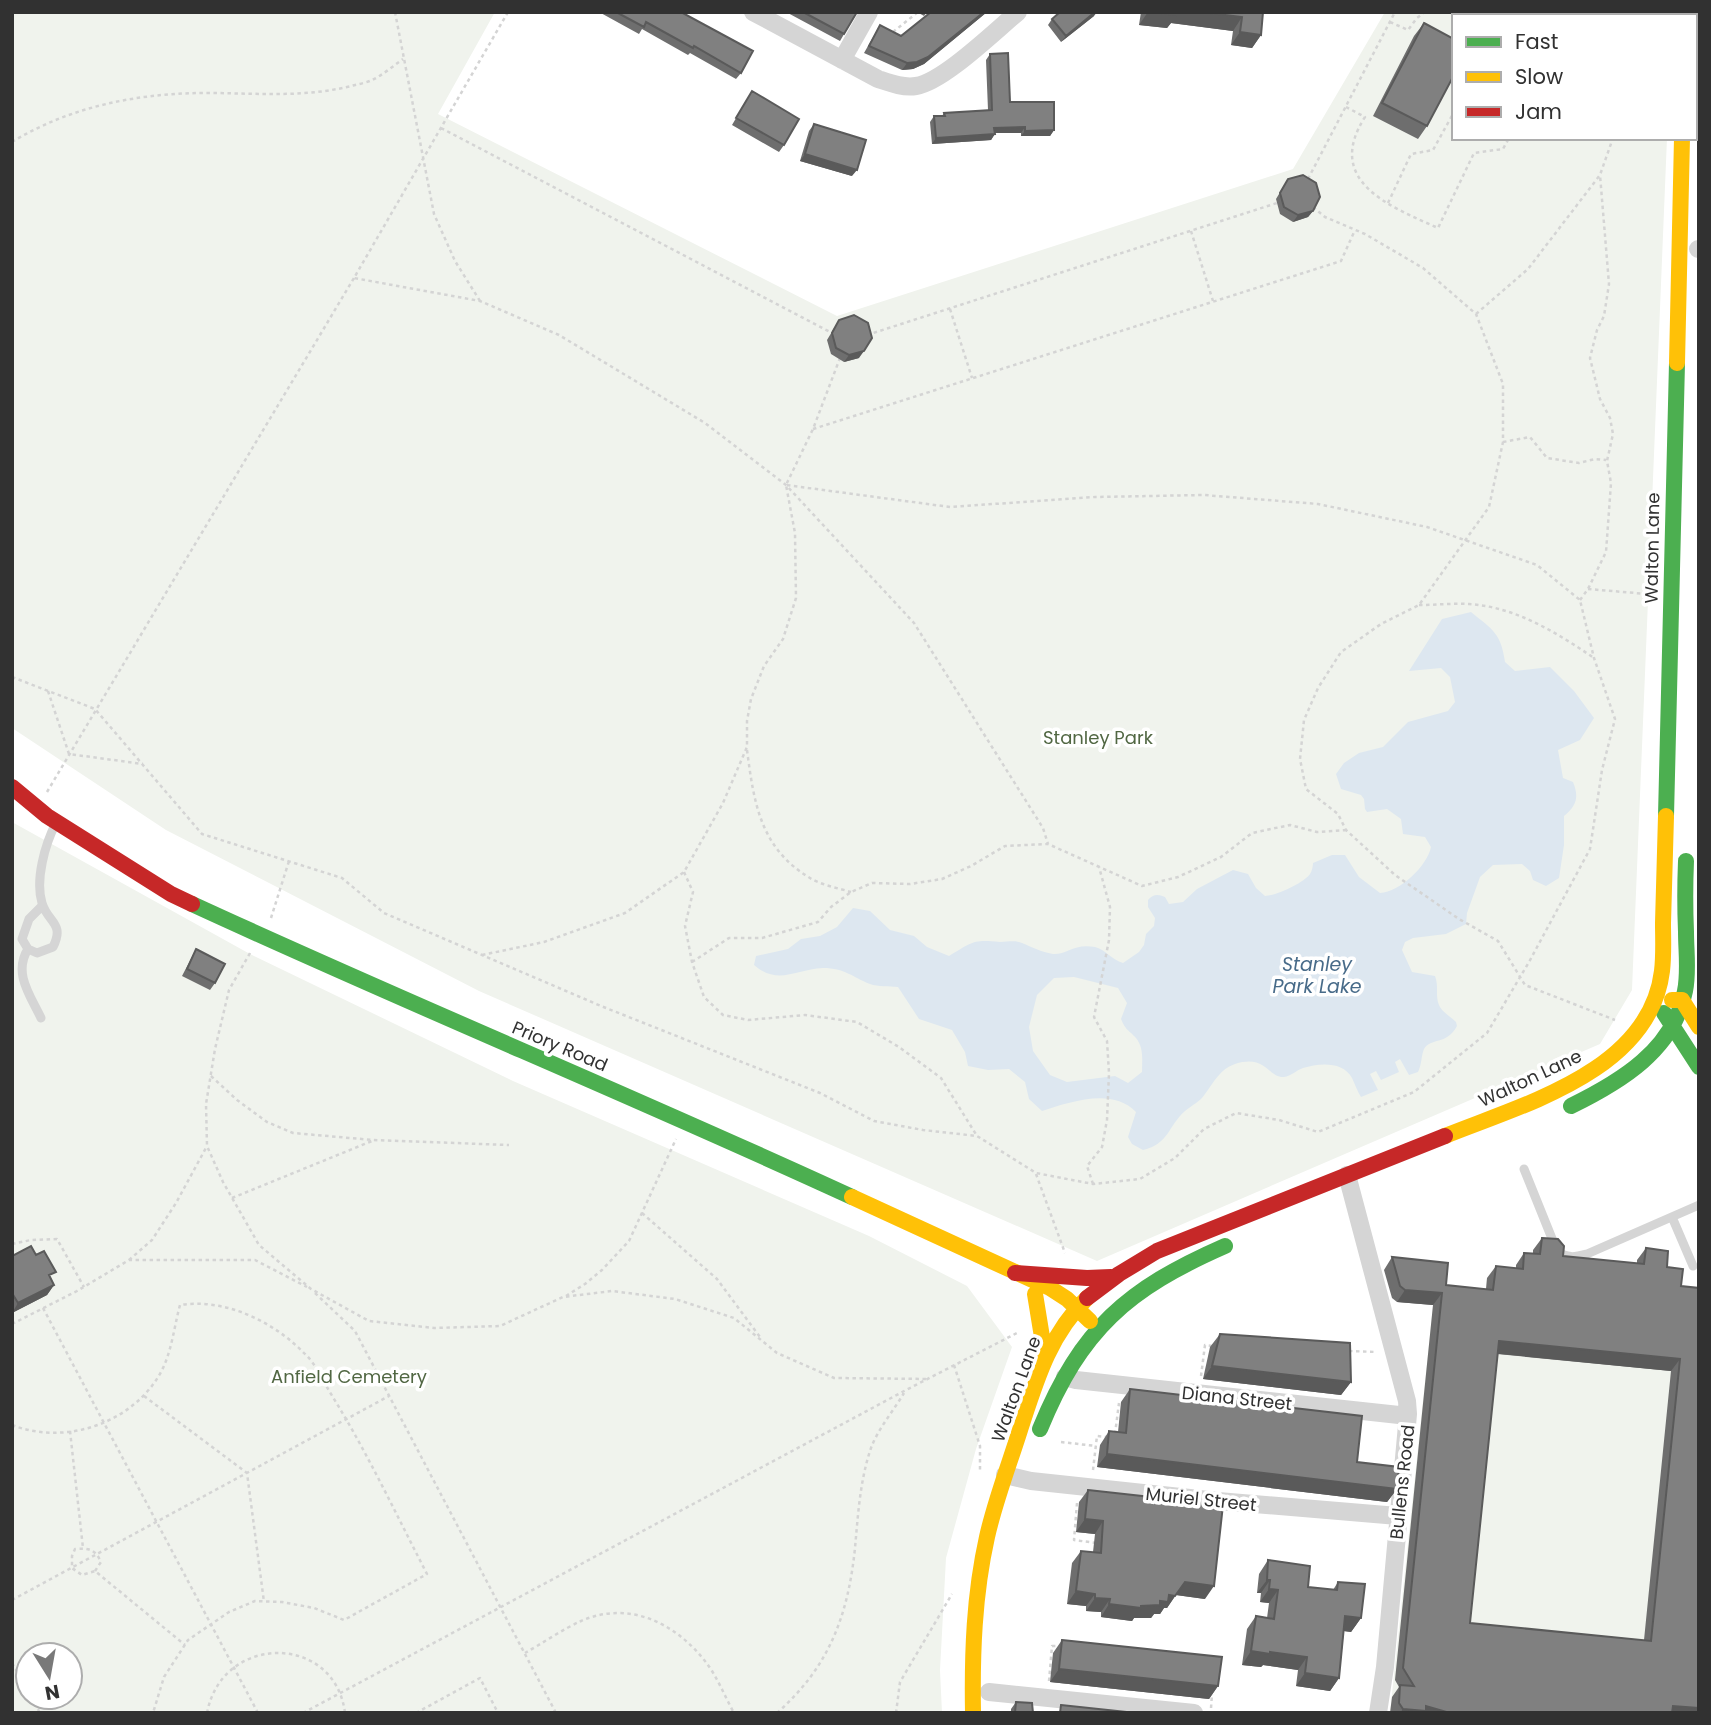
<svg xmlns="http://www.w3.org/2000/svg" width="1711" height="1725" viewBox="0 0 1711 1725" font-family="Poppins,sans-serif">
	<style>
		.green { fill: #f0f3ed; fill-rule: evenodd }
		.water { fill: #dde7f0; fill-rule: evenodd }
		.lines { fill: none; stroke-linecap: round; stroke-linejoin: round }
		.path { stroke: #d4d4d4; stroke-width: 2.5; stroke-dasharray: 3.5 3.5; stroke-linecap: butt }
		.lane { stroke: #d5d5d5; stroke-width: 9 }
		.street { stroke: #d5d5d5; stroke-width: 18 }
		.fast { stroke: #4caf50; stroke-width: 16 }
		.slow { stroke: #ffc107; stroke-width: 16 }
		.jam { stroke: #c62828; stroke-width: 16 }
		.wall { fill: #6e6e6e; fill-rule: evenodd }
		.shaded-wall { fill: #5a5a5a }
		.building { fill: #808080; stroke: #5a5a5a; stroke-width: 2; fill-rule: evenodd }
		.labels { text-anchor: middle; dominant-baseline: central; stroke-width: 7; stroke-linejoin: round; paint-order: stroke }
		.street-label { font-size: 18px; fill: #313131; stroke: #fff }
		.park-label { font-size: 18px; fill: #516743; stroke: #fff }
		.water-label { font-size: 19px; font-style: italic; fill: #486b89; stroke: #fff }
	</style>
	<rect width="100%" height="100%" fill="#fff"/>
	<path class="green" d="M12 12H495L438 114 837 316 1293 169 1385 12H1672V16H1454V138H1667L1632 990 1600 1044 1097 1261 479 991 166 830 12 728Z
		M12 822 250 954 513 1081 869 1236 967 1286 1012 1347 976 1449 946 1558 940 1670 942 1713H12ZM28 1655H70V1697H28Z
		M1533 1250 1556 1252 1636 1276 1637 1260 1660 1263 1699 1323V1668L1390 1713 1434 1296 1485 1302 1487 1278 1514 1280 1516 1265 1532 1266Z"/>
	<path class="water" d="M1471 612C1493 630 1501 633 1505 662L1515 671 1550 667 1574 691 1594 718 1580 740 1558 750 1563 778 1573 782C1579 797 1577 805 1564 816V845L1559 878 1546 886 1533 880 1530 871 1522 864 1493 865 1480 877 1467 913 1466 924 1446 934 1413 938 1405 942 1402 950 1412 972 1435 976C1439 986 1435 996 1439 1005 1442 1012 1451 1017 1456 1022L1457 1026C1446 1046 1431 1037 1424 1049 1421 1056 1422 1064 1418 1072L1409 1075 1400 1059 1395 1062 1399 1072 1381 1080 1376 1071 1370 1074 1378 1090 1361 1097C1357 1091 1355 1084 1352 1078 1343 1061 1319 1063 1303 1068 1297 1070 1291 1076 1284 1077 1268 1078 1266 1054 1235 1064 1220 1069 1214 1082 1205 1094 1200 1102 1192 1105 1185 1111 1168 1126 1169 1144 1143 1150L1132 1144 1128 1137 1136 1112C1112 1087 1070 1102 1042 1111L1029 1099 1025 1082 1009 1069 988 1070 968 1066 965 1052 952 1030 919 1019 898 987C889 986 878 987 870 984 852 977 845 968 823 968 796 969 778 986 754 965L756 956 788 949 801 939 820 936 837 927 853 908 870 911 890 930 914 936 927 947 949 956C972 942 973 939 1000 942 1008 942 1015 940 1022 943 1032 947 1041 952 1053 954 1066 955 1074 943 1095 947 1105 949 1112 960 1123 963L1139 952 1144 945 1146 934 1154 926 1155 918 1148 907V900C1153 894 1158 894 1165 897L1169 904 1183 902 1197 889 1233 870 1248 874 1256 888 1265 896C1275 896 1304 883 1310 874 1312 871 1313 866 1313 863L1332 855H1345L1359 877 1380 893C1400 892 1427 866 1431 847L1425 837 1403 834 1401 819 1387 809 1367 812 1365 809 1364 799 1361 795 1341 789 1336 774 1344 763 1359 753 1383 747 1408 722 1448 711 1455 702 1450 677 1441 668 1409 671 1442 619ZM1074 977 1118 988 1127 1003 1121 1019C1126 1031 1129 1030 1136 1038 1144 1048 1142 1060 1142 1072L1128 1083 1115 1076 1067 1082 1050 1075 1033 1051 1029 1027 1037 995 1054 978Z"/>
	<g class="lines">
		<path class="path" d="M395 12 434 214 455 261 480 301
			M508 12 354 278 480 301 559 335 705 423 786 485 914 623 1043 828 1048 844
			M1504 12 1511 16
			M1615 12 1616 16
			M1490 16 1492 12
			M1390 22 1408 30 1417 18 1425 12
			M893 32 918 12
			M1346 107 1365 117C1324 181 1389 206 1438 228L1474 153 1503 149 1509 138
			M441 128 832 333
			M12 142C71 106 139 93 207 93 256 93 303 98 351 86 358 84 366 83 372 80 383 75 393 66 403 59
			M1308 179 1395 12
			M1388 203 1411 154 1433 150 1454 112
			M1313 207 1325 217 1365 234 1423 268 1476 314 1503 384V442L1489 507 1419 605 1381 624 1341 652 1318 688 1304 720 1300 759 1306 789 1338 814 1346 830 1395 875 1459 919 1498 941 1525 985 1615 1020
			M1191 231 1213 301
			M950 309 972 378
			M1476 314 1528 269 1600 175 1613 138
			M867 335 1277 203
			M813 429 1341 261 1355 230
			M1503 442 1530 437 1547 458 1579 463 1595 459 1606 460
			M1588 589 1647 594
			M1580 600 1588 589 1606 552 1611 483 1607 461 1613 434 1610 418 1600 399 1590 358 1597 330 1604 316 1609 284 1600 175
			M1419 605C1436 605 1453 603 1469 604 1516 607 1557 633 1594 658
			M12 677 95 709 202 834 342 878 384 913 601 1006 820 1093 874 1121 923 1130 977 1136 1036 1173 1093 1184 1140 1179 1175 1158 1204 1129 1236 1113 1279 1120 1318 1132 1414 1092 1487 1033 1529 962 1590 849 1602 770 1615 719 1594 658 1580 600 1537 565 1427 527 1318 504 1204 495 1095 497 950 507 786 485
			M48 691 69 754 143 764
			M747 750C754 803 760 848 810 878 821 885 838 888 851 892
			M47 792 354 278
			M684 872 693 892 685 926 692 962 704 997 723 1015 748 1020 805 1015 857 1022 899 1047 941 1078 977 1136
			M271 918 289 861
			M250 953 229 990 215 1049 206 1104 207 1146 223 1182 259 1245 311 1289 369 1321 434 1328 500 1326 563 1297 612 1291 675 1299 734 1318 777 1353 834 1378 928 1379
			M482 955 544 942 625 913 684 872 723 803 747 747V721L751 699 764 666 783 639 796 598 795 533 786 485 813 429 840 358
			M692 962 729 938H762L818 922 831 907 851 892 872 883 910 884 942 879 971 866 1005 846 1048 844 1142 886 1178 877 1221 857 1252 833 1290 825 1317 832 1346 830
			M211 1076 237 1100 267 1122 293 1133 373 1140 509 1145
			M1036 1174 1065 1253
			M1093 1184 1087 1166 1102 1147 1107 1120 1109 1073 1107 1041 1094 1017 1109 940 1110 907 1099 867
			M232 1198 372 1141
			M642 1213 717 1279 760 1337
			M12 1244 31 1240 57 1239 84 1287
			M129 1260 152 1240 176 1203 207 1146
			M315 1293 355 1331 556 1713
			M566 1296 585 1284 602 1270 629 1241 676 1139
			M43 1308 258 1713
			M12 1324 77 1291 129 1260H255L307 1287
			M1349 1351 1377 1352
			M954 1365 980 1446V1470
			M1201 1376 1205 1345 1213 1346
			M144 1396 247 1473 264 1602
			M12 1425C66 1446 133 1423 161 1372 172 1351 174 1327 180 1305 225 1298 273 1321 305 1354 316 1364 323 1381 331 1394 367 1452 396 1514 427 1574L344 1620 314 1608 282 1602 255 1601 229 1612 188 1640 164 1677 153 1713
			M70 1431 83 1548
			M1115 1434 1119 1403
			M1061 1442 1096 1446
			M1093 1470 1097 1436 1108 1437
			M1077 1503 1074 1540 1096 1543
			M95 1571 101 1562C95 1549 89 1548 75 1549L72 1556V1568L82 1575 95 1571 185 1645
			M12 1600 389 1396
			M525 1653C541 1644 565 1628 581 1621 629 1600 675 1623 705 1661 717 1676 724 1695 734 1713
			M12 1663 28 1691
			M1049 1681 1052 1646H1059
			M31 1697 40 1713
			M1211 1708 1212 1694
			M207 1713C222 1633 335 1633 345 1713
			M303 1713 906 1390 1017 1333
			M416 1713 480 1678 498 1713
			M777 1713C829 1667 848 1616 855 1548 858 1515 860 1480 871 1448 878 1429 894 1410 904 1393
			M896 1713 900 1682 952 1594"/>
		<path class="lane" d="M42 906 29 919 22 939 28 949 37 953 53 947C65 923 48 923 42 903 35 880 45 844 56 823
			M28 949C13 973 30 995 41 1018
			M1524 1169 1557 1251C1568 1259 1575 1257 1587 1254L1699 1205
			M1672 1217 1693 1266"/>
		<path class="street" d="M753 12 878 79C890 83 903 88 916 86 943 82 995 31 1018 12
			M842 60 869 12
			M1698 249H1699
			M1347 1175 1407 1401 1408 1414 1385 1667 1378 1713
			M1065 1377 1076 1380 1399 1415 1408 1414
			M1005 1475 1031 1481 1218 1501 1398 1516
			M989 1692 1194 1713"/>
		<path class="fast" d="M1689 16 1690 12
			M1666 816 1677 363
			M192 904C411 1005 633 1096 852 1197
			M1664 1013 1699 1067
			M1571 1106C1620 1082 1674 1050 1685 991 1689 972 1686 951 1686 932 1685 908 1685 885 1686 861
			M1040 1429C1081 1329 1127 1289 1225 1246"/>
		<path class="slow" d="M1677 363 1682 138
			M1672 1000H1682L1699 1027
			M1445 1136C1524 1104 1650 1071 1662 971 1664 955 1663 938 1663 923 1664 887 1665 852 1666 816
			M852 1197 1050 1288 1067 1299 1090 1321
			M1035 1294 1042 1337 1043 1362
			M973 1713C972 1654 974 1595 987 1537 995 1501 1009 1465 1020 1430 1036 1381 1049 1335 1087 1298"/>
		<path class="jam" d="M12 787 47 816 171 894 192 904
			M1015 1273 1087 1278 1111 1277
			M1087 1298 1119 1274 1157 1251 1445 1136"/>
	</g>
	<path class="wall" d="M599 12H681L741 73 736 79 690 53 688 55 642 29 639 34Z
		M786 12H857L840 41Z
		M917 12H927L924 16Z
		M931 12H987L924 64 913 69 902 70 864 53 880 25 901 36Z
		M1141 12H1263L1261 35 1252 48 1231 45 1233 31 1171 23 1167 28 1139 25Z
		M1094 16 1061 42 1048 25 1052 19Z
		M1424 23 1427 126 1418 139 1373 116 1414 36Z
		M990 54 1010 102 1054 130 1050 136H1021V133H995L991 140 932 144 930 122 934 116H942L944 113 988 110 986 60Z
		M752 91 784 145 779 152 732 125Z
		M814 124 852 176 800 161 809 131Z
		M1288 179 1313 211 1308 217 1293 222 1280 214 1276 199Z
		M839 320 859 358 844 362 831 354 827 340Z
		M196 949 215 983 210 990 182 976Z
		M1542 1238 1563 1256 1637 1264V1260L1646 1248 1667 1267 1681 1286 1699 1713H1390L1392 1697 1399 1687 1395 1680 1433 1305 1397 1302 1392 1298 1384 1270 1392 1257 1446 1285 1486 1289 1487 1278 1496 1266 1516 1268V1265L1524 1253 1533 1254V1250ZM1497 1354 1671 1371 1644 1640 1470 1623Z
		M12 1256 51 1278 54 1285 47 1295 12 1313Z
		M1220 1334 1351 1382 1341 1395 1203 1379 1210 1347Z
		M1130 1389 1357 1462 1397 1489 1387 1502 1097 1467 1100 1445 1109 1431 1118 1432 1121 1402Z
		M1088 1490 1205 1599 1176 1595 1167 1608H1164L1160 1614H1154L1151 1618H1134L1132 1621 1101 1617V1612L1086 1611V1606L1067 1604 1072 1563 1081 1551 1093 1552 1095 1534 1076 1532 1079 1502Z
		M1268 1560 1308 1587 1333 1590 1338 1582 1361 1618 1351 1632 1344 1631 1339 1678 1330 1691 1296 1686 1298 1670 1263 1665 1261 1667 1242 1665 1247 1629 1256 1616 1267 1618 1269 1603 1260 1602 1261 1593H1257L1259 1574Z
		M1062 1640 1218 1686 1209 1699 1050 1682 1053 1653Z
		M1016 1702 1033 1713H1011V1709Z"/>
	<path class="shaded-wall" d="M984 12H987L924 64 913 69 902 70 907 63Z
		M1095 12H1097L1094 16 1061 42 1066 36Z
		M1148 12H1202L1242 17 1233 31 1171 23 1167 28 1139 25Z
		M1240 32 1261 35 1252 48 1231 45Z
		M1025 127 1021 133H990L994 128Z
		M1054 130 1050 136H1021L1025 131Z
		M995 134 991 140 932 144 936 138Z
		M805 154 857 170 852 176 800 161Z
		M1313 211 1308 217 1293 222 1298 215Z
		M864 351 859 358 844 362 849 355Z
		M54 1285 47 1295 12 1313 18 1303Z
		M1405 1290 1442 1293 1433 1305 1397 1302Z
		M1499 1341 1680 1359 1671 1371 1490 1353Z
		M1212 1366 1351 1382 1341 1395 1203 1379Z
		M1107 1454 1397 1489 1387 1502 1097 1467Z
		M1085 1519 1103 1521 1095 1534 1076 1532Z
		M1267 1580H1270L1261 1593H1257Z
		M1185 1582 1214 1586 1205 1599 1176 1595Z
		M1269 1589 1278 1590 1269 1603 1260 1602Z
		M1076 1591 1095 1594 1086 1606 1067 1604Z
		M1169 1595 1175 1596 1167 1608H1164L1160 1614H1154L1151 1618H1134L1132 1621 1101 1617 1109 1604 1141 1606Z
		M1095 1598 1110 1599 1101 1612 1086 1611Z
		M1345 1616 1361 1618 1351 1632 1336 1630Z
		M1251 1651 1270 1652 1307 1657 1298 1670 1263 1665 1261 1667 1242 1665Z
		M1059 1669 1218 1686 1209 1699 1050 1682Z
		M1305 1673 1339 1678 1330 1691 1296 1686Z
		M1426 1706 1450 1713H1400L1403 1709Z
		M1673 1706 1699 1708V1713H1668Z"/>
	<path class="building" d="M616 12H681L753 51 741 73 694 46 693 48 646 22 644 27Z
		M803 12H857L844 34Z
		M931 12H984L928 57 917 62 907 63 869 46 880 25 901 36Z
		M1060 12H1095L1066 36 1052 19Z
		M1155 12H1176V15Z
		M1202 12H1263L1261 35 1240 32 1242 17Z
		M1424 23 1454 39V75L1427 126 1382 103Z
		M1008 53 1010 102H1054V130L1025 131V127L994 128 995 134 936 138 934 116H945L944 113 992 110 990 54Z
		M752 91 799 119 784 145 736 118Z
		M814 124 866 140 857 170 805 154Z
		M1303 175 1316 183 1320 197 1313 211 1298 215 1284 207 1280 193 1288 179Z
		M854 315 868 323 872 338 864 351 849 355 836 348 832 333 839 320Z
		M196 949 225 964 215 983 187 969Z
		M1542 1238 1558 1239 1564 1246 1563 1256 1644 1264 1646 1248 1668 1251 1667 1267 1683 1269 1681 1286 1699 1288V1708L1673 1706 1672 1713H1450L1426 1706V1711L1403 1709 1399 1703 1400 1685 1414 1686 1403 1668 1442 1293 1405 1290 1400 1286 1392 1257 1448 1263 1446 1285 1493 1290 1496 1266 1523 1269 1524 1253 1540 1254ZM1499 1341 1680 1359 1651 1641 1470 1623Z
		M31 1246 36 1255 44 1251 56 1272 49 1275 54 1285 18 1303 12 1293V1256Z
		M1220 1334 1350 1343 1351 1382 1212 1366Z
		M1130 1389 1362 1416 1357 1462 1399 1467 1397 1489 1107 1454 1109 1431 1126 1433Z
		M1088 1490 1223 1505 1214 1586 1185 1582 1175 1596 1169 1595 1168 1602 1160 1601V1605L1141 1606V1608L1109 1604 1110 1599 1095 1598V1594L1076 1591 1081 1551 1101 1553 1103 1521 1085 1519Z
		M1268 1560 1310 1566 1308 1587 1337 1590 1338 1582 1365 1584 1361 1618 1345 1616 1339 1678 1305 1673 1307 1657 1270 1652V1654L1251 1651 1256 1616 1274 1619 1278 1590 1269 1589 1270 1580H1267Z
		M1062 1640 1222 1657 1218 1686 1059 1669Z
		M1016 1702 1032 1703 1033 1713H1015Z
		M1061 1705 1136 1713H1060Z"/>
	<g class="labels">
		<g class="street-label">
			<text transform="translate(1652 548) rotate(-89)">Walton Lane</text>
			<text transform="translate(560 1046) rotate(23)">Priory Road</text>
			<text transform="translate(1530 1078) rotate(-25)">Walton Lane</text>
			<text transform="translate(1016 1389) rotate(-70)">Walton Lane</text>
			<text transform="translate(1237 1398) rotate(6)">Diana Street</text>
			<text transform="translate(1402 1482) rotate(-84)">Bullens Road</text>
			<text transform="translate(1201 1499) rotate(6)">Muriel Street</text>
		</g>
		<g class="park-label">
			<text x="1098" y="737">Stanley Park</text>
			<text x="349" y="1376">Anfield Cemetery</text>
		</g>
		<g class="water-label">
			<text x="1317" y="964">Stanley<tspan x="1317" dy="22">Park Lake</tspan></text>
		</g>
	</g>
	<rect width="1711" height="1725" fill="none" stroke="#313131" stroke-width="28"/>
	<rect x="1452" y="14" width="245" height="126" fill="#ffffff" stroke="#adadad" stroke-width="2"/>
	<rect x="1466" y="37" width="35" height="10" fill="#4caf50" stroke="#adadad" stroke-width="2"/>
	<text x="1515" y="49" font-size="21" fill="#313131">Fast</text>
	<rect x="1466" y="72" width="35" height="10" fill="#ffc107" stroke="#adadad" stroke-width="2"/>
	<text x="1515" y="84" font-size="21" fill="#313131">Slow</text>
	<rect x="1466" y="107" width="35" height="10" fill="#c62828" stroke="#adadad" stroke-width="2"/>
	<text x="1515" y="119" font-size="21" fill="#313131">Jam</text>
	<g transform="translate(49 1676) rotate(169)"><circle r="33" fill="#ffffff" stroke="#adadad" stroke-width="2"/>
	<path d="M0-5L12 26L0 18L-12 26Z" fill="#797979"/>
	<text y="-10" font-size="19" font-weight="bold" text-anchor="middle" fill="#313131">N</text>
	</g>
</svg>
